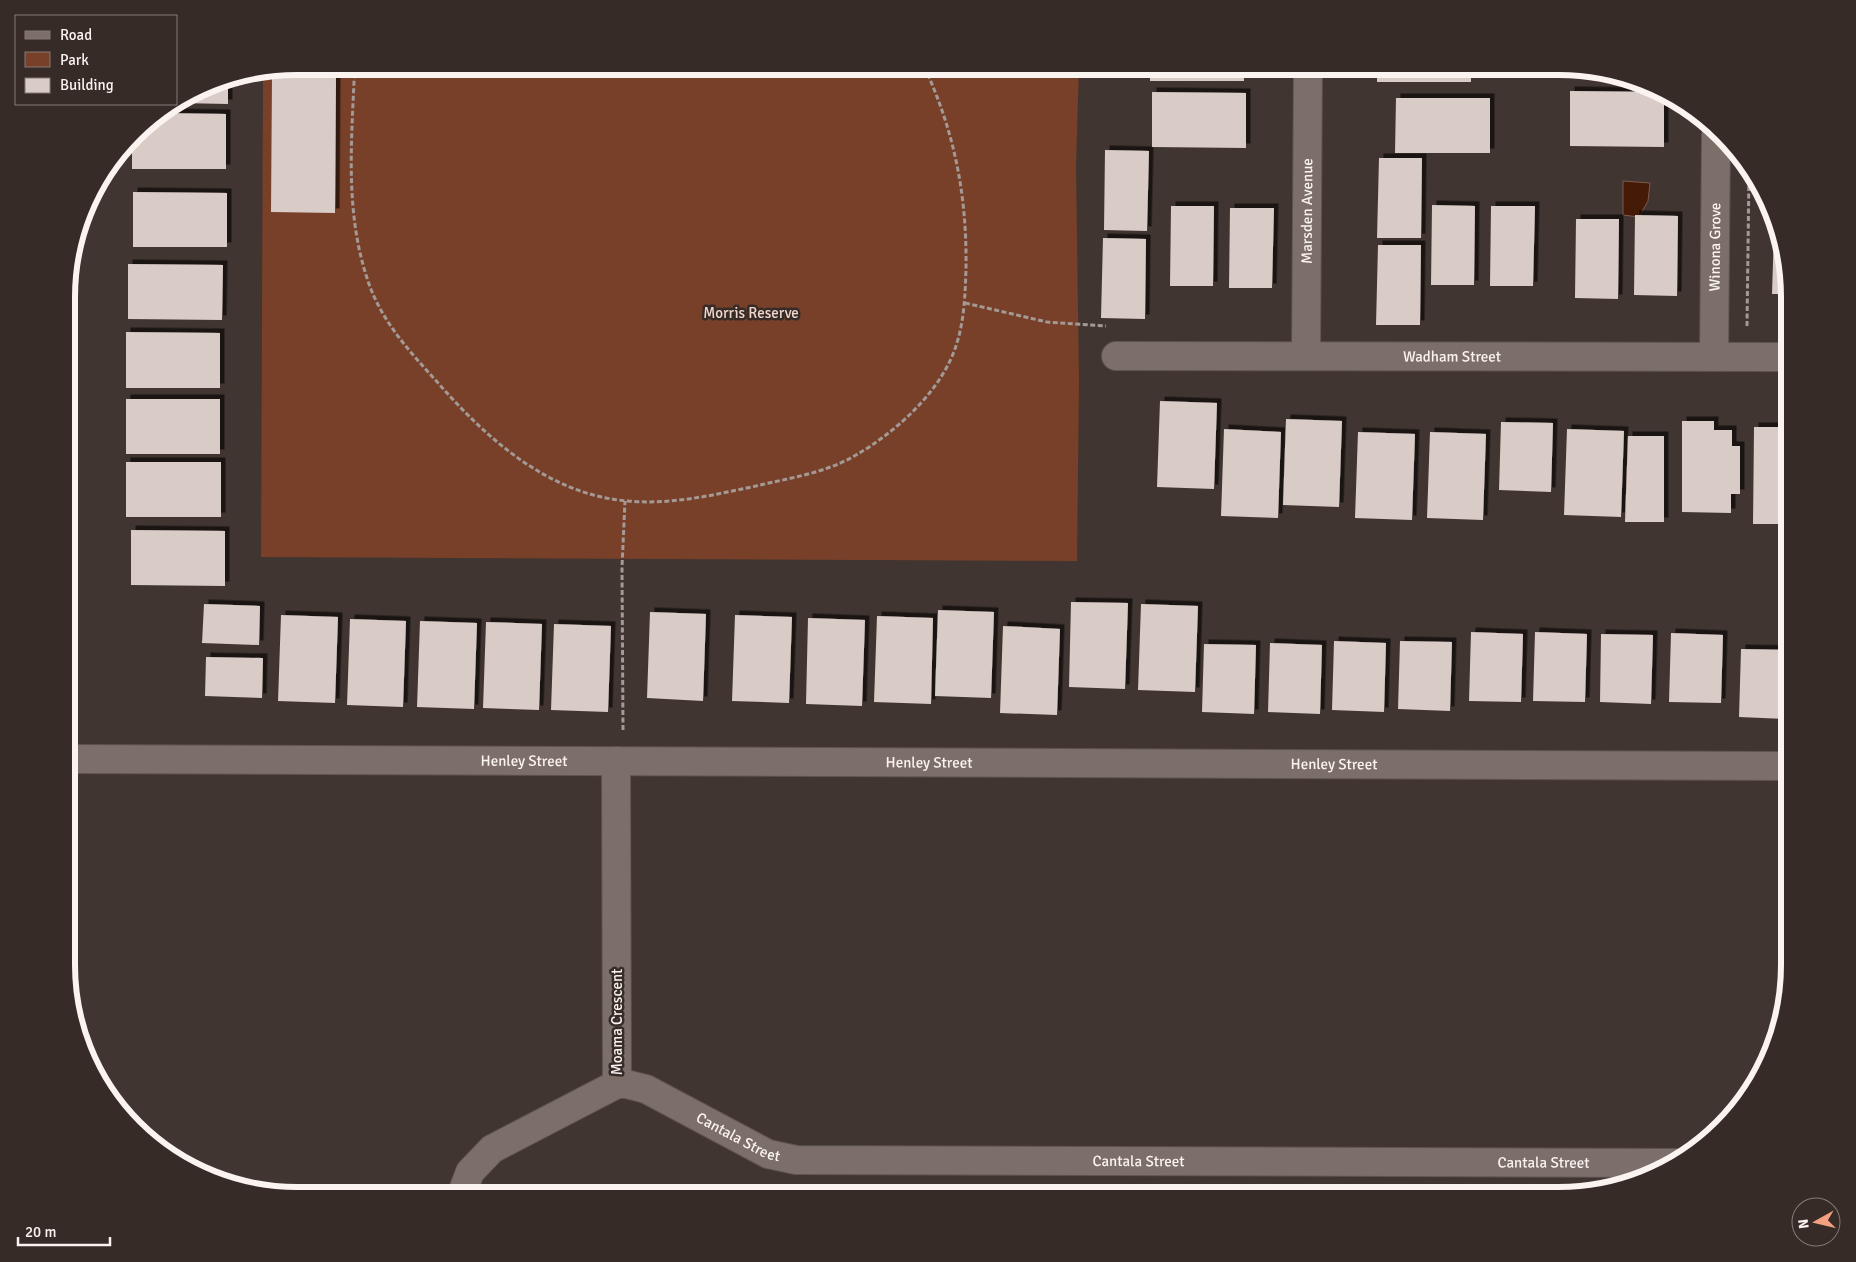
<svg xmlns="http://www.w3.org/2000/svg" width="1856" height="1262" viewBox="0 0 1856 1262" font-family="Signika,sans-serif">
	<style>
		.green { fill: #784029 }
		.water { fill: #451a06; stroke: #7c5b4c }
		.building { fill: #d9cbc5; filter: url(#shadow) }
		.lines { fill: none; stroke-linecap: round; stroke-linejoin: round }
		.street-casing { stroke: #5e5450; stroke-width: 30 }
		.path { stroke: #a39995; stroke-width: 3; stroke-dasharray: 5 2.5; stroke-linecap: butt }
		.street { stroke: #7c6f6a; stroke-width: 28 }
		.labels { text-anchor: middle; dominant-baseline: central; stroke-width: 5; stroke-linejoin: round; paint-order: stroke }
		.street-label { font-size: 15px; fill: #fbf3f0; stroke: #362b26 }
		.park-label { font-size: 15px; fill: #f0d7ce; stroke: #362b26 }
		.rim { fill: none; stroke: #fbf3f0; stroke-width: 6 }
	</style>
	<defs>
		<filter id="shadow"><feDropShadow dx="4.5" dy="-4.5" stdDeviation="0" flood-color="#0009"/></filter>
	</defs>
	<rect width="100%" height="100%" fill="#403530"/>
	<path class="green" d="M297 66H1079L1076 166 1079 381 1077 561 261 557 263 73Z"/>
	<path class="water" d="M1623 181 1650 183 1648 201 1639 217 1623 215Z"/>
	<path class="building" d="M1150 66H1244V81H1150Z
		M1377 66H1471V82H1377Z
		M1566 67 1617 76V77H1566Z
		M272 77 336 78 335 213 271 212Z
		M228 80V104L178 103 209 84Z
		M1570 91 1660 92 1664 94V147L1570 146Z
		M1152 92 1246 93V148L1152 147Z
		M1396 98H1490V153H1395Z
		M161 113 226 114V169H132V140L145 124Z
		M1105 150 1149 151 1147 231 1104 230Z
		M1379 158H1422L1421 238H1377Z
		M133 192 227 193V247H133Z
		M1432 205 1475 206 1474 285H1431Z
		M1171 206H1214L1213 286H1170Z
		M1491 206H1535L1533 286H1490Z
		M1230 208H1274L1272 288H1229Z
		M1635 215 1678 216 1677 296 1634 295Z
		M1576 219H1619L1618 299 1575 298Z
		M1774 231 1789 283V294H1772Z
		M1103 238 1146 239 1145 319 1101 318Z
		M1378 245H1421L1420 325H1376Z
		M128 264 223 265 222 320 128 319Z
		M126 332 220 333V388H126Z
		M126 399H220V454H126Z
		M1160 401 1217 403 1214 489 1157 487Z
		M1286 419 1342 421 1339 507 1283 505Z
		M1682 421H1714V430H1732V446H1740V494H1731V513L1682 512Z
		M1501 422 1553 423 1551 492 1499 490Z
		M1754 427H1781L1780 444H1789V524H1753Z
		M1224 429 1281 432 1278 518 1221 516Z
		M1567 429 1624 431 1621 517 1564 515Z
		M1358 432 1415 434 1412 520 1355 518Z
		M1430 432 1486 434 1483 520 1427 518Z
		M1628 436H1664V522H1625Z
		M126 462H221V517H126Z
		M131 530 225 531V586L131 585Z
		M1071 602 1128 603 1125 689 1069 687Z
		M204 604 260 606 259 645 202 643Z
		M1141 604 1198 606 1195 692 1138 690Z
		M938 610 994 612 991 698 935 696Z
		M650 612 706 614 703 701 647 698Z
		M281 615 338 617 335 703 278 701Z
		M735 615 792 617 789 703 732 701Z
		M877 616 933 618 931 704 874 702Z
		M808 618 865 620 862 706 806 704Z
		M350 619 406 621 403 707 347 705Z
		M420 621 477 623 474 709 417 707Z
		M486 622 542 624 539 710 483 708Z
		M554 624 611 626 608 712 551 710Z
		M1003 626 1060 629 1057 715 1000 713Z
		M1471 632 1523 634 1521 702 1469 701Z
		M1535 632 1587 634 1585 702 1533 701Z
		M1671 633 1723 635 1721 703 1669 702Z
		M1601 634 1653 635 1651 704 1600 702Z
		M1334 641 1386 643 1384 712 1332 710Z
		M1400 641 1452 642 1450 711 1398 709Z
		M1270 643 1322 645 1320 714 1268 712Z
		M1204 644 1256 645 1254 714 1202 712Z
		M1741 649 1789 650V719L1739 717Z
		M206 657 263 658 262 698 205 696Z"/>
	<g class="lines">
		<defs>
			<g id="street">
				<path id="s1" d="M1116 356 1789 357"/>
				<path id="s2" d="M1306 356 1308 66"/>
				<path id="s3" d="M1714 357 1716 136"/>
				<path id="s4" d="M68 759 1789 766"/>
				<path id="s5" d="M617 1084H626L646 1089 768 1154 796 1160 1676 1163"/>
				<path d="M461 1196 470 1172 492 1149 617 1084 616 761"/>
			</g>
		</defs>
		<use href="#street" class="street-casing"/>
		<path class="path" d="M357 66 354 82C351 148 346 214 367 278 380 320 410 352 439 384 488 440 550 495 628 501 671 505 714 495 756 486 789 478 826 473 856 455 894 433 936 396 953 354 964 327 965 299 966 269 967 196 955 133 924 66
			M1749 171 1747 326H1749
			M965 303 1047 322 1106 326
			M623 730 622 567 625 501"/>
		<use href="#street" class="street"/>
	</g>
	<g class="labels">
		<g class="street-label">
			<text stroke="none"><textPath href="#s2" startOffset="145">Marsden Avenue</textPath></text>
			<text stroke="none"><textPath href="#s3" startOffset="110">Winona Grove</textPath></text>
			<text stroke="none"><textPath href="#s1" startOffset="336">Wadham Street</textPath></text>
			<text stroke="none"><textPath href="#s4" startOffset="456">Henley Street</textPath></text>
			<text stroke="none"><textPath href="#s4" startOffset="861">Henley Street</textPath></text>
			<text stroke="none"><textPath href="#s4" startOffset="1266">Henley Street</textPath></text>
			<text transform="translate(617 1022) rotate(-90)">Moama Crescent</text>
			<text stroke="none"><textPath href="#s5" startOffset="134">Cantala Street</textPath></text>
			<text stroke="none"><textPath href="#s5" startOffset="539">Cantala Street</textPath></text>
			<text stroke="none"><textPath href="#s5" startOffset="944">Cantala Street</textPath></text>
		</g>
		<g class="park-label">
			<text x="751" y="313">Morris Reserve</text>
		</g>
	</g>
	<path d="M0 0H1856V1262H0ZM297 75H1559A222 222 0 0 1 1781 297V965A222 222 0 0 1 1559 1187H297A222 222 0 0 1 75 965V297A222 222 0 0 1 297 75Z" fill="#362b26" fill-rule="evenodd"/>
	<path class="rim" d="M297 75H1559A222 222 0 0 1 1781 297V965A222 222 0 0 1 1559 1187H297A222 222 0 0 1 75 965V297A222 222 0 0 1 297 75Z"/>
	<rect x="15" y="15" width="162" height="90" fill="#362b26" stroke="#857b77"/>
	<rect x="25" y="31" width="25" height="8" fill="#7c6f6a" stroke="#857b77"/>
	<text x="60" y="40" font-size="15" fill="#fbf3f0">Road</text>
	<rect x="25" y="52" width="25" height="15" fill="#784029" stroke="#857b77"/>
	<text x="60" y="65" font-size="15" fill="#fbf3f0">Park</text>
	<rect x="25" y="78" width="25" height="15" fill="#d9cbc5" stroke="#857b77"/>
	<text x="60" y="90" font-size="15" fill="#fbf3f0">Building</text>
	<g transform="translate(1816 1222) rotate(262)"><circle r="24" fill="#362b26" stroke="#857b77"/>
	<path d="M0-4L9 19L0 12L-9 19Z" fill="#f2a07f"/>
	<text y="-8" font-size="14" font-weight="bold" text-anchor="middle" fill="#fbf3f0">N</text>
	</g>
	<path d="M18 1237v8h92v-8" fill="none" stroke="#fbf3f0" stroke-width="2.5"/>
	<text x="25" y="1237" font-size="15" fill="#fbf3f0" stroke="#362b26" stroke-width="4" paint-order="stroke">20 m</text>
</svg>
